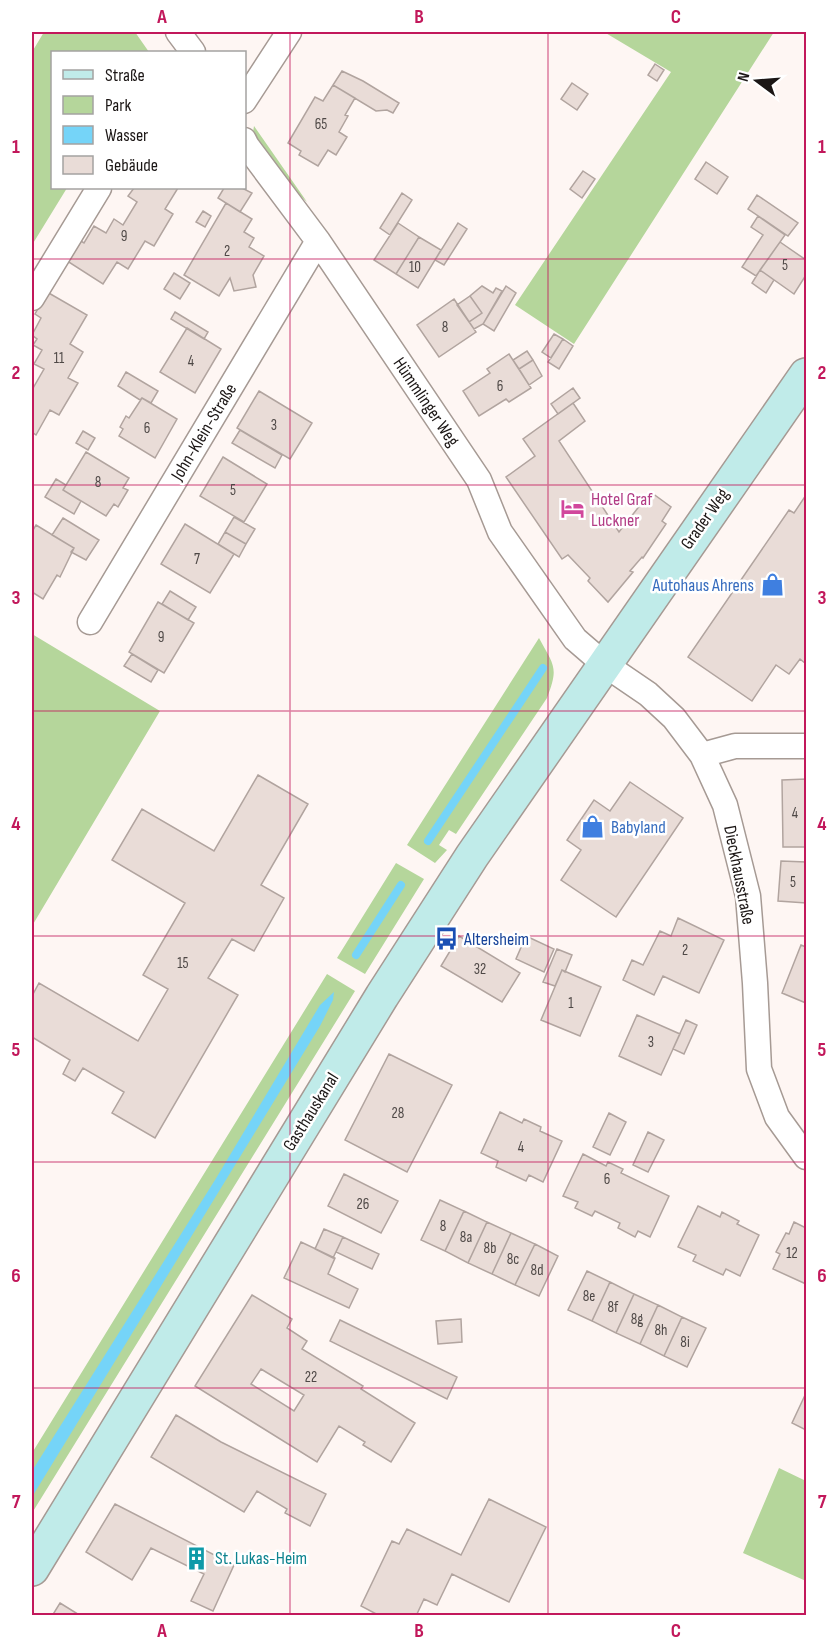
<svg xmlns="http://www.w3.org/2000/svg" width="838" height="1647" viewBox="0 0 838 1647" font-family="'Sofia Sans Condensed',sans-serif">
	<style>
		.green { fill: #b5d69b }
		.water { fill: #75d4f8 }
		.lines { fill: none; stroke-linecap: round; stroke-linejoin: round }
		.stream { stroke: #75d4f8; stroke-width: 8 }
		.building { fill: #e9dcd7; stroke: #b1a49f; stroke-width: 1.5; fill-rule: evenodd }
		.street-casing { stroke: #a69a94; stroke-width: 27 }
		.secondary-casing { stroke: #a69a94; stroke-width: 36 }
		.street { stroke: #fff; stroke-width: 24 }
		.secondary { stroke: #c0ebe9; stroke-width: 33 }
		.grid { fill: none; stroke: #c2185b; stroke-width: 1.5; stroke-opacity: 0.55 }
		.labels { text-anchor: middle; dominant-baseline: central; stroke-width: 5; stroke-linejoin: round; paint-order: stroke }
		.number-label { font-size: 15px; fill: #4e4846 }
		.street-label { font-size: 18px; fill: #1b1615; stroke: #fff }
		.hotel-label { font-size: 18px; fill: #b23c85; stroke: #fff; text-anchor: start }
		.shop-label { font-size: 18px; fill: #366cbe; stroke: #fff; text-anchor: end }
		.transit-label { font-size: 18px; fill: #164399; stroke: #fff; text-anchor: start }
		.culture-label { font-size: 18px; fill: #0d838f; stroke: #fff; text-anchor: start }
		.neatline { fill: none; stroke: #c2185b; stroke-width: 2 }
		.grid-label { font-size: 20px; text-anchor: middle; font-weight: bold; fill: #c2185b }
	</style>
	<rect width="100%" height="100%" fill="#fef6f3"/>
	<path class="green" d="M44 32H135L149 52H52V188H67L32 245V52Z
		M604 32H774L574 344 515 305 671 72Z
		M254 126 307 202 294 190 252 138Z
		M32 634 160 711 32 926Z
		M539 638C554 666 559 667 547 698L456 834 449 830 439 845 447 850 435 863 407 845Z
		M396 863 424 879 365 974 337 958Z
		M327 974 355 991 32 1513V1453Z
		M779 1468 806 1481V1581L743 1553Z"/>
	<path class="water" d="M334 992 333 1000 320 1026 32 1497V1471L215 1180 320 1005Z"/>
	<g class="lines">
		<path class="stream" d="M428 841 543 668
			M356 955 401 885"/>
	</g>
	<path class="building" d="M655 64 664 70 657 81 648 75Z
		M342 71 363 81 399 103 393 113 387 110 376 111 333 85Z
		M572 83 588 94 577 110 561 99Z
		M333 85 355 98 345 115 348 116 339 132 347 137 336 155 328 150 318 166 299 155 301 151 288 143 315 97 323 101Z
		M706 162 728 177 717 194 695 179Z
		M583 171 595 179 582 198 570 189Z
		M134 188H178L165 209 173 214 154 246 145 241 128 269 117 262 103 284 64 259 76 238 84 243 94 226 106 233 114 219 123 225 137 202 128 196Z
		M224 188H242L252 193 240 212 218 198Z
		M402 193 412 200 390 235 380 228Z
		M757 195 798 223 788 236 748 209Z
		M226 203 252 219 244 232 254 238 249 247 264 256 253 275 256 287 234 291 230 278 219 296 184 275Z
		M203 211 211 216 205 227 196 222Z
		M758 216 785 235 756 276 742 267 763 235 751 227Z
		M398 223 419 237 396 274 374 260Z
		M458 223 467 229 444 265 435 260Z
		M419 237 441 250 418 288 396 274Z
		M780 242 806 260V275L794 294 760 270Z
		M760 270 774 280 766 293 752 283Z
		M174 273 190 283 180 299 164 289Z
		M482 286 493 293 496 288 502 291 483 324 474 329 469 322 482 313 470 296Z
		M506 286 516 293 494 331 483 324Z
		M47 292 87 315 70 344 83 352 68 378 78 383 59 415 50 410 36 435 32 432V390L44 369 34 364 42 350 33 345 37 339 32 335 41 318 35 314Z
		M470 296 482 313 469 322 457 305Z
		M454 299 476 332 439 357 417 325Z
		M175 312 208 332 204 339 171 319Z
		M187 328 221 349 195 393 160 372Z
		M554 334 563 339 551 358 542 352Z
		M563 339 573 346 559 369 548 362Z
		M527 351 533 360 519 369 513 360Z
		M509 354 531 388 509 402 506 399 479 416 463 391 490 373 487 369Z
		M533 360 542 376 529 385 519 369Z
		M126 372 158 391 151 403 142 398 140 400 118 386Z
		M573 388 580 398 558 414 551 404Z
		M259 391 312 423 290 459 237 428Z
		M142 398 177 419 155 458 119 436 123 429 120 427 126 416 129 418Z
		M573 403 585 421 559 441 619 532 641 504 644 506 652 493 671 507 662 521 666 524 643 558 642 557 630 571 633 572 608 602 588 581 590 578 568 555 562 559 506 477 535 456 523 439Z
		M240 430 282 455 275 468 232 443Z
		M83 431 95 438 88 450 76 443Z
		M86 452 129 478 123 488 128 490 118 507 114 504 106 516 63 490Z
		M223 457 267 484 244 522 200 496Z
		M56 479 66 485 63 490 81 501 74 514 45 497Z
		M806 495V664L800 659 789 674 776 665 752 701 688 657 789 510 794 513Z
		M234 517 255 529 246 544 225 532Z
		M63 518 99 540 86 560 71 552 74 548 52 535Z
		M185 524 234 554 210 593 161 564Z
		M36 525 74 548 60 577 57 575 43 599 32 592V532Z
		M225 532 246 544 239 557 218 544Z
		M170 591 196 607 188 620 162 604Z
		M158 602 194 623 164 673 129 652Z
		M132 654 158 670 151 682 124 666Z
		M258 775 308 804 261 885 284 898 254 951 232 939 208 978 238 995 155 1138 112 1113 124 1092 83 1068 75 1081 63 1074 70 1060 32 1037V996L39 983 138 1041 168 989 143 975 185 903 112 860 142 809 214 851Z
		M806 779V847H783L782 780Z
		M630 782 683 818 616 917 561 880 581 850 567 840 594 800 610 811Z
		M781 861 806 862V903L778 901Z
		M678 918 724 940 699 993 663 976 654 995 623 980 632 960 643 965 660 931 671 936Z
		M459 936 520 973 502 1002 441 966Z
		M526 936 554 949 544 972 516 959Z
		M801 945 806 947V1003L782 993Z
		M557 949 572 955 565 972 562 970 555 986 543 982Z
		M562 970 601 987 580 1036 541 1020Z
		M637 1015 680 1034 661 1075 619 1056Z
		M686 1020 697 1025 684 1054 673 1049Z
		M389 1054 452 1085 407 1172 345 1140Z
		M500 1112 522 1123 524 1119 541 1127 540 1131 562 1141 543 1182 529 1175 526 1181 496 1167 498 1161 481 1153Z
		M609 1113 626 1122 610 1155 593 1147Z
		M648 1132 664 1140 648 1172 633 1165Z
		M583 1154 606 1166 608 1162 623 1169 621 1173 669 1196 650 1237 638 1231 635 1237 618 1228 620 1223 595 1211 592 1216 575 1208 578 1202 563 1196Z
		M344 1174 398 1201 381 1233 328 1206Z
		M440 1200 464 1211 445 1251 421 1240Z
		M698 1206 720 1217 722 1212 739 1221 737 1224 759 1235 740 1276 726 1269 723 1275 693 1261 696 1255 678 1247Z
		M464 1211 487 1222 468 1263 445 1251Z
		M487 1222 511 1233 492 1274 468 1263Z
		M794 1222 806 1228V1284L773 1269 780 1254 776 1252 786 1233 789 1234Z
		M324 1229 343 1237 333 1258 315 1249Z
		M511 1233 535 1244 515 1285 492 1274Z
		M343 1237 379 1254 372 1269 336 1252Z
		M301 1242 335 1258 328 1274 358 1289 349 1308 284 1278Z
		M535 1244 558 1256 539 1296 515 1285Z
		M587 1271 610 1282 592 1321 568 1310Z
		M610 1282 634 1294 616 1333 592 1321Z
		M634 1294 658 1305 640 1344 616 1333Z
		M252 1295 292 1319 287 1328 307 1341 302 1349 363 1386 361 1389 415 1423 391 1462 363 1445 365 1442 339 1426 317 1462 195 1386ZM261 1369 304 1395 294 1411 251 1384Z
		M658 1305 682 1317 664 1356 640 1344Z
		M682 1317 706 1328 687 1367 664 1356Z
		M461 1319 462 1342 438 1344 436 1321Z
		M340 1320 457 1377 447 1399 330 1341Z
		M806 1393V1430L792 1423Z
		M176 1415 221 1442 326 1494 310 1526 285 1513 287 1509 257 1491 244 1512 151 1457Z
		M489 1499 546 1527 509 1602 452 1574 437 1605 424 1599 416 1616H380L361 1606 392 1541 399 1544 407 1529 461 1555Z
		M115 1504 234 1565 213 1611 191 1601 204 1574 151 1548 132 1580 86 1552Z
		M60 1603 81 1616H52Z"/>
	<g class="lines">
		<defs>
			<path id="street" d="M178 32 193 52
				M244 101 289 32
				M244 140 247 146 318 241 479 480 500 532 575 639 604 664 648 694 674 718 702 755 725 805 748 896 755 983 759 1069 777 1117 806 1157
				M32 298 99 188
				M90 622 318 241
				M702 755 735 746H806"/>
			<path id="secondary" d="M32 1569 382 996 472 856 806 375"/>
		</defs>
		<use href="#street" class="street-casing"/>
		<use href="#secondary" class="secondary-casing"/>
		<use href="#street" class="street"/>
		<use href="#secondary" class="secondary"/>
	</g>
	<path class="grid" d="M290 32V1616M548 32V1616M32 259H806M32 485H806M32 711H806M32 936H806M32 1162H806M32 1388H806"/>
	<defs>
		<symbol id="hotel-bare" viewBox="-9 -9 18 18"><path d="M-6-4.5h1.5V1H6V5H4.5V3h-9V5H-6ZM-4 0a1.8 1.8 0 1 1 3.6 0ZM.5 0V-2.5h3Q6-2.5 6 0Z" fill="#d1479c" stroke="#fff" stroke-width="2.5" paint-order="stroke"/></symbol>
		<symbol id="shop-bare" viewBox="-9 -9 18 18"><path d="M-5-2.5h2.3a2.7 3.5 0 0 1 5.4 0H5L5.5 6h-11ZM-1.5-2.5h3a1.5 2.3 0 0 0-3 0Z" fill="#3f7fe0" stroke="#fff" stroke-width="2.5" paint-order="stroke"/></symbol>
		<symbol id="bus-bare" viewBox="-9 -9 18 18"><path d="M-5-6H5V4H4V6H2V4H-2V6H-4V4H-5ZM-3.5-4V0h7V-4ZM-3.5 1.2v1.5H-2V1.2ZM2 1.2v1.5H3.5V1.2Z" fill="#1a4fb4" stroke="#fff" stroke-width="2.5" paint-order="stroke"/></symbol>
		<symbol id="building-bare" viewBox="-9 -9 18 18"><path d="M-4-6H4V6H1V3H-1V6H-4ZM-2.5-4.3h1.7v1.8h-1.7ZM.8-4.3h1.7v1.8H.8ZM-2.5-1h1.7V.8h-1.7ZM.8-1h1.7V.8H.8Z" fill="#0f9aa8" stroke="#fff" stroke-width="2.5" paint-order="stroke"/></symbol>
	</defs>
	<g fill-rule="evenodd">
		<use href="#hotel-bare" x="556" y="492" width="33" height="33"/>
		<use href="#shop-bare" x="756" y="568" width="33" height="33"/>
		<use href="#shop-bare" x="576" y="810" width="33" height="33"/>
		<use href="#bus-bare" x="430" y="922" width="33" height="33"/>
		<use href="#building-bare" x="180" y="1542" width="33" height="33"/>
	</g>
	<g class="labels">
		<g class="number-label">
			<text x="321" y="124">65</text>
			<text x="124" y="236">9</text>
			<text x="227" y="251">2</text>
			<text x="785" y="265">5</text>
			<text x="415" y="267">10</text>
			<text x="445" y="327">8</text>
			<text x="59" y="358">11</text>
			<text x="191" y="361">4</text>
			<text x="500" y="386">6</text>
			<text x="274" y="425">3</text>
			<text x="147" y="428">6</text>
			<text x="98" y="482">8</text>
			<text x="233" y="490">5</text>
			<text x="197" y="559">7</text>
			<text x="161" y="637">9</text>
			<text x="795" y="813">4</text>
			<text x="793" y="882">5</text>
			<text x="685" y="950">2</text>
			<text x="183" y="963">15</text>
			<text x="480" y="969">32</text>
			<text x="571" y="1003">1</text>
			<text x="651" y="1042">3</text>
			<text x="398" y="1113">28</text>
			<text x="521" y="1147">4</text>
			<text x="607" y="1179">6</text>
			<text x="363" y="1204">26</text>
			<text x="443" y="1226">8</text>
			<text x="466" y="1237">8a</text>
			<text x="490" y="1248">8b</text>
			<text x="792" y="1253">12</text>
			<text x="513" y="1259">8c</text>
			<text x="537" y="1270">8d</text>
			<text x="589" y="1296">8e</text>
			<text x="613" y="1307">8f</text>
			<text x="637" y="1319">8g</text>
			<text x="661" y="1330">8h</text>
			<text x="685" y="1342">8i</text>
			<text x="311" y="1377">22</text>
		</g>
		<g class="street-label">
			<text transform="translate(426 402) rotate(56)">Hümmlinger Weg</text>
			<text transform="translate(204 432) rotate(-59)">John-Klein-Straße</text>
			<text transform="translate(705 519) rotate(-55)">Grader Weg</text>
			<text transform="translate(739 875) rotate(79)">Dieckhausstraße</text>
			<text transform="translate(311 1112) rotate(-58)">Gasthauskanal</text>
		</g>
		<g class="hotel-label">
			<text x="591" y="499">Hotel Graf<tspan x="591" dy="21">Luckner</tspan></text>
		</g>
		<g class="shop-label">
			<text x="754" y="585">Autohaus Ahrens</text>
			<text x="611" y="827" text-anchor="start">Babyland</text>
		</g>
		<g class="transit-label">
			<text x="464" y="939">Altersheim</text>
		</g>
		<g class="culture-label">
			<text x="215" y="1558">St. Lukas-Heim</text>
		</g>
	</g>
	<rect width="838" height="1647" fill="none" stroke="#ffffff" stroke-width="66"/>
	<rect x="51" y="51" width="195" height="138" fill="#ffffff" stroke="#a4a2a1" stroke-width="1.5"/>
	<rect x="63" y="70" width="30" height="9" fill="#c0ebe9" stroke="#a4a2a1" stroke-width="1.5"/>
	<text x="105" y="81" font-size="18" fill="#1b1615">Straße</text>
	<rect x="63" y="96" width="30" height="18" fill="#b5d69b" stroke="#a4a2a1" stroke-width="1.5"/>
	<text x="105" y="111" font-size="18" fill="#1b1615">Park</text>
	<rect x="63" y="126" width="30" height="18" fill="#75d4f8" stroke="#a4a2a1" stroke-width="1.5"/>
	<text x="105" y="141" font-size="18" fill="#1b1615">Wasser</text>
	<rect x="63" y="156" width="30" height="18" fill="#e9dcd7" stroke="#a4a2a1" stroke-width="1.5"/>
	<text x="105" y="171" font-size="18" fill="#1b1615">Gebäude</text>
	<g transform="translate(757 81) rotate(286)" stroke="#ffffff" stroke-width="4.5" paint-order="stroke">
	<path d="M0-4.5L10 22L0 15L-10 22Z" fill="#1b1615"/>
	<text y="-9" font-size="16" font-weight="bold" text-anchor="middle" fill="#1b1615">N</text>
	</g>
	<rect x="33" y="33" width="772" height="1581" class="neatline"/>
	<g class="grid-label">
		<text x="162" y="23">A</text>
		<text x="419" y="23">B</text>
		<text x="676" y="23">C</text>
		<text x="16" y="153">1</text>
		<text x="822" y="153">1</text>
		<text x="16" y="379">2</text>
		<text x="822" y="379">2</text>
		<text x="16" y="604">3</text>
		<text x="822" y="604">3</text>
		<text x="16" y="830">4</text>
		<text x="822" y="830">4</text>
		<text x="16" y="1056">5</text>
		<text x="822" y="1056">5</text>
		<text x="16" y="1282">6</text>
		<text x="822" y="1282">6</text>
		<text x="16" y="1508">7</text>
		<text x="822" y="1508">7</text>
		<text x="162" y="1637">A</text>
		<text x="419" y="1637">B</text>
		<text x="676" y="1637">C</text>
	</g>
</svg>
